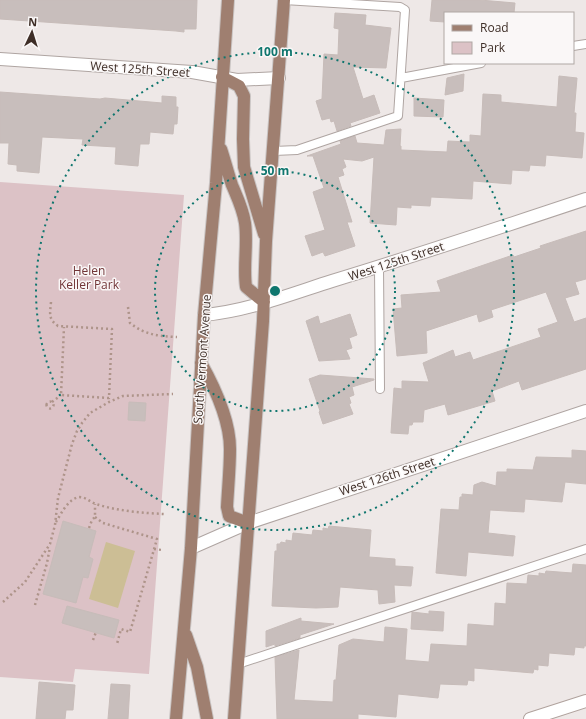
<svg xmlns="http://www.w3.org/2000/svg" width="586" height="719" viewBox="0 0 586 719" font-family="'Open Sans',sans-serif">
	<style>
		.green { fill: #dcc2c6 }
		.water { fill: #ccbe95 }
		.building { fill: #c8bebc; stroke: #c7bcb9 }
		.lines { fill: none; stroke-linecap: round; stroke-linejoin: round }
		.lane-casing { stroke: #afa5a2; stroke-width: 10 }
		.street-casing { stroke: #afa5a2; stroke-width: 14 }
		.secondary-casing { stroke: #b0a29d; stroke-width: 14 }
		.primary-casing { stroke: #c9c4c3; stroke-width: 14 }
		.path { stroke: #ae948a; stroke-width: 2.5; stroke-dasharray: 2 3; stroke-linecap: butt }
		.lane { stroke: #fff; stroke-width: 8 }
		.street { stroke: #fff; stroke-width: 12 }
		.secondary { stroke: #fff; stroke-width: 12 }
		.primary { stroke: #9f7f70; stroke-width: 12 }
		.ring { fill: none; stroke: #0f766e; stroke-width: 2; stroke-dasharray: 2 4 }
		.labels { text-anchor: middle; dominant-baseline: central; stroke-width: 3; stroke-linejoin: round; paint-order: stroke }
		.street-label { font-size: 12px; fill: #3e2e27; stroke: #faf7f7 }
		.park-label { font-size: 12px; fill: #713537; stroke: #faf7f7 }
		.centre { fill: #0f766e; stroke: #faf7f7; stroke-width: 2 }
		.ring-label { font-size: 12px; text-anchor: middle; font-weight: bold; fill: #0f766e; stroke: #faf7f7; stroke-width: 3; stroke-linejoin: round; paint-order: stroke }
	</style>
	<rect width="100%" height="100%" fill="#eee8e7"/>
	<path class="green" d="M0 182 184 195 149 674 75 669 73 682 0 677Z"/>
	<path class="water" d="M106 542 135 551 118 608 89 599Z"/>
	<path class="building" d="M0 0H197L196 29H184V32L176 31 0 19Z
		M432 0H480L515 3 514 13H445V22L430 21Z
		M335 13 366 15 365 25 391 28 386 68 353 67 363 99 374 95 380 113 350 123 351 126 337 131 334 121 331 122 330 118 322 120 316 101 322 99 324 54 338 55 339 29 334 28Z
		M464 74 463 91 445 95 447 78Z
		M559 76 577 78 574 113H576L575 132 584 133 582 158 546 155 545 166 530 165 529 171 512 170 511 184 473 181 472 199 431 197 430 206 411 205V208L397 207 396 225 370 223 374 157 362 161 343 159 346 167 342 169 344 175 338 177 352 222H347L355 246 325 256 323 252 312 256 305 236 325 230 313 192 324 188 313 156H307L341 144 340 141 355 136 357 143 384 145 386 130 401 129 400 146H401V150L447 152 448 141 470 142V135L481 136 483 94 501 95V102L557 107Z
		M0 92 100 99 105 98 162 103V96L176 97V107H178L177 124H174L173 134 150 132 149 144H140L138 166 115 164 116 147 82 145 83 139 42 137 39 173 17 171V165L8 164 9 143H0Z
		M414 98 444 100 443 117 414 116Z
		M586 231V279L575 282 579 294 565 298 574 322 586 318V369L522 390 519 381 492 391 495 401 448 415 445 404 424 410 423 422H413L412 425H409L408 434 391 433 394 388 402 389V381L429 382 423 363 453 350 455 357 470 352 473 360 541 337 538 329 558 322 546 292 491 310 493 317 479 322 477 314 426 331 427 353 397 356 393 309 402 308 401 295 441 292 437 281 513 255 514 257 541 248 540 246Z
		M350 314 357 335 349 338 352 348 346 350 350 359 319 361 306 321 318 316 320 324Z
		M320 375 374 379V380L352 387 354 395 349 397 351 403 349 404 353 414 323 424 319 412 320 411 309 379Z
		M129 402 146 403 145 421 128 420Z
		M572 450 586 451V484L565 482 562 502 525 499 524 512 490 510 488 533 515 536 513 556 468 552 466 576 436 573 441 509 459 510 460 497H462V494L473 495 474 485 482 482 496 486 497 472H507V469L533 470 536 457 572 458Z
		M63 521 96 531 89 557 93 559 88 578 83 577 76 603 43 594Z
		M329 526 371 530 369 557 395 559V566L413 567 411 586 394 585 395 602 379 604 378 590 340 587 338 607 316 608 272 606 275 551H277V544H280L281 542 286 543V540L292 541 293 533 312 535 313 530 323 531V528L328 529Z
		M573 564 586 565V646H584V648L575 647 574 655 549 653 548 666 538 665V670L534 669 533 673 474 668V681L468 680 467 685 440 684 438 698 398 694 396 717 358 714V719H277L275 657 299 650 294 700 333 702 334 680H336L339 645 353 639 384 642 385 627 407 629 405 660 429 662 431 644 467 646 468 624 494 626 495 603 506 604 507 583 527 584 528 575 539 576V573L545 574 546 571 572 573Z
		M67 606 119 620 114 638 62 623Z
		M429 611 444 612 443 631 411 629 412 612 429 614Z
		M301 618V621L334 624 300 635V638L275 646V644L266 647V631Z
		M39 682 75 685 73 710H66L65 719H36Z
		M111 684 130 685 128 719H108Z"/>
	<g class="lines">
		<defs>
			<path id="lane" d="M573 46 586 44
				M401 78 481 63
				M274 151 297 150 398 116 405 10 400 7 284 0
				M379 267 380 389
				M238 664 586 549"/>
			<path id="street" d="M0 59 192 72 237 80 279 78
				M204 315C248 311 291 294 332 281 417 255 502 227 586 199
				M191 548 248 523 586 411"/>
			<path id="secondary" d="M530 719 586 701"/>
			<path id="primary" d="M222 77 239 86 244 96 243 139 244 167 264 234
				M221 149C225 161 228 173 232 185 237 197 243 209 245 223 248 244 243 266 246 287L264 302
				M201 363C215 388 230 420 230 449 230 468 228 488 227 507L229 516 248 523
				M186 635 197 667 207 719
				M176 719 191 548 204 315 216 183 228 0
				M234 719 263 321 266 241 284 0"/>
		</defs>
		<use href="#lane" class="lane-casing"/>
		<use href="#street" class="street-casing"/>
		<use href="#secondary" class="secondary-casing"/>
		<use href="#primary" class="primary-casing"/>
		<path class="path" d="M51 302C50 314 48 319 58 326L112 329 109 398 61 395 64 327
			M128 307 130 323C145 335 158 336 177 337
			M46.5 405a3.5 3.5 0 1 1 7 0a3.5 3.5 0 1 1-7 0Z
			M52 402 61 395
			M95 517 103 523 157 539 130 632 121 629 117 644
			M56 522C61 514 68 499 79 497 86 497 90 502 96 504 117 511 143 513 164 514
			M89 528 92 520 95 517V504
			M154 549 162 550
			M3 602 25 582 50 544 55 525 58 498 72 444 77 431 82 423 90 413 109 402 123 396 173 394
			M35 605 47 563 50 547
			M93 640 96 632"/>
		<use href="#lane" class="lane"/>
		<use href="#street" class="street"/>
		<use href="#secondary" class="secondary"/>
		<use href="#primary" class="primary"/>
	</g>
	<g class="ring">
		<circle cx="275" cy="291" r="120"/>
		<circle cx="275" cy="291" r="239"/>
	</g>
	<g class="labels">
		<g class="street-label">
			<text transform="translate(140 69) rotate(4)">West 125th Street</text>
			<text transform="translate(396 261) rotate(-18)">West 125th Street</text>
			<text transform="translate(202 359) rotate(-86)">South Vermont Avenue</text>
			<text transform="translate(387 476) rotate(-18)">West 126th Street</text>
		</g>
		<g class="park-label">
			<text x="89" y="270">Helen<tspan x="89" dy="14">Keller Park</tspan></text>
		</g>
	</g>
	<circle cx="275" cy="291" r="6" class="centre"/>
	<g class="ring-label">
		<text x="275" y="56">100 m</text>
		<text x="275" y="175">50 m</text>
	</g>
	<rect x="444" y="12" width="130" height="52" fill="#faf7f7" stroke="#afa7a4"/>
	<rect x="452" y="25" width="20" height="6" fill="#9f7f70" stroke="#afa7a4"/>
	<text x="480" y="32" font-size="12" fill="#3e2e27">Road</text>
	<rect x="452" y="42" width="20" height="12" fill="#dcc2c6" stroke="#afa7a4"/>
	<text x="480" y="52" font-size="12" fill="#3e2e27">Park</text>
	<g transform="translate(32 32) rotate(4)" stroke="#faf7f7" stroke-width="3" paint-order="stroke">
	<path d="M0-3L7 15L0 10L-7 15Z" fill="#3e2e27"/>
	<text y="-6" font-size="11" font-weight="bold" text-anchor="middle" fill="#3e2e27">N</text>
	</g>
</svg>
